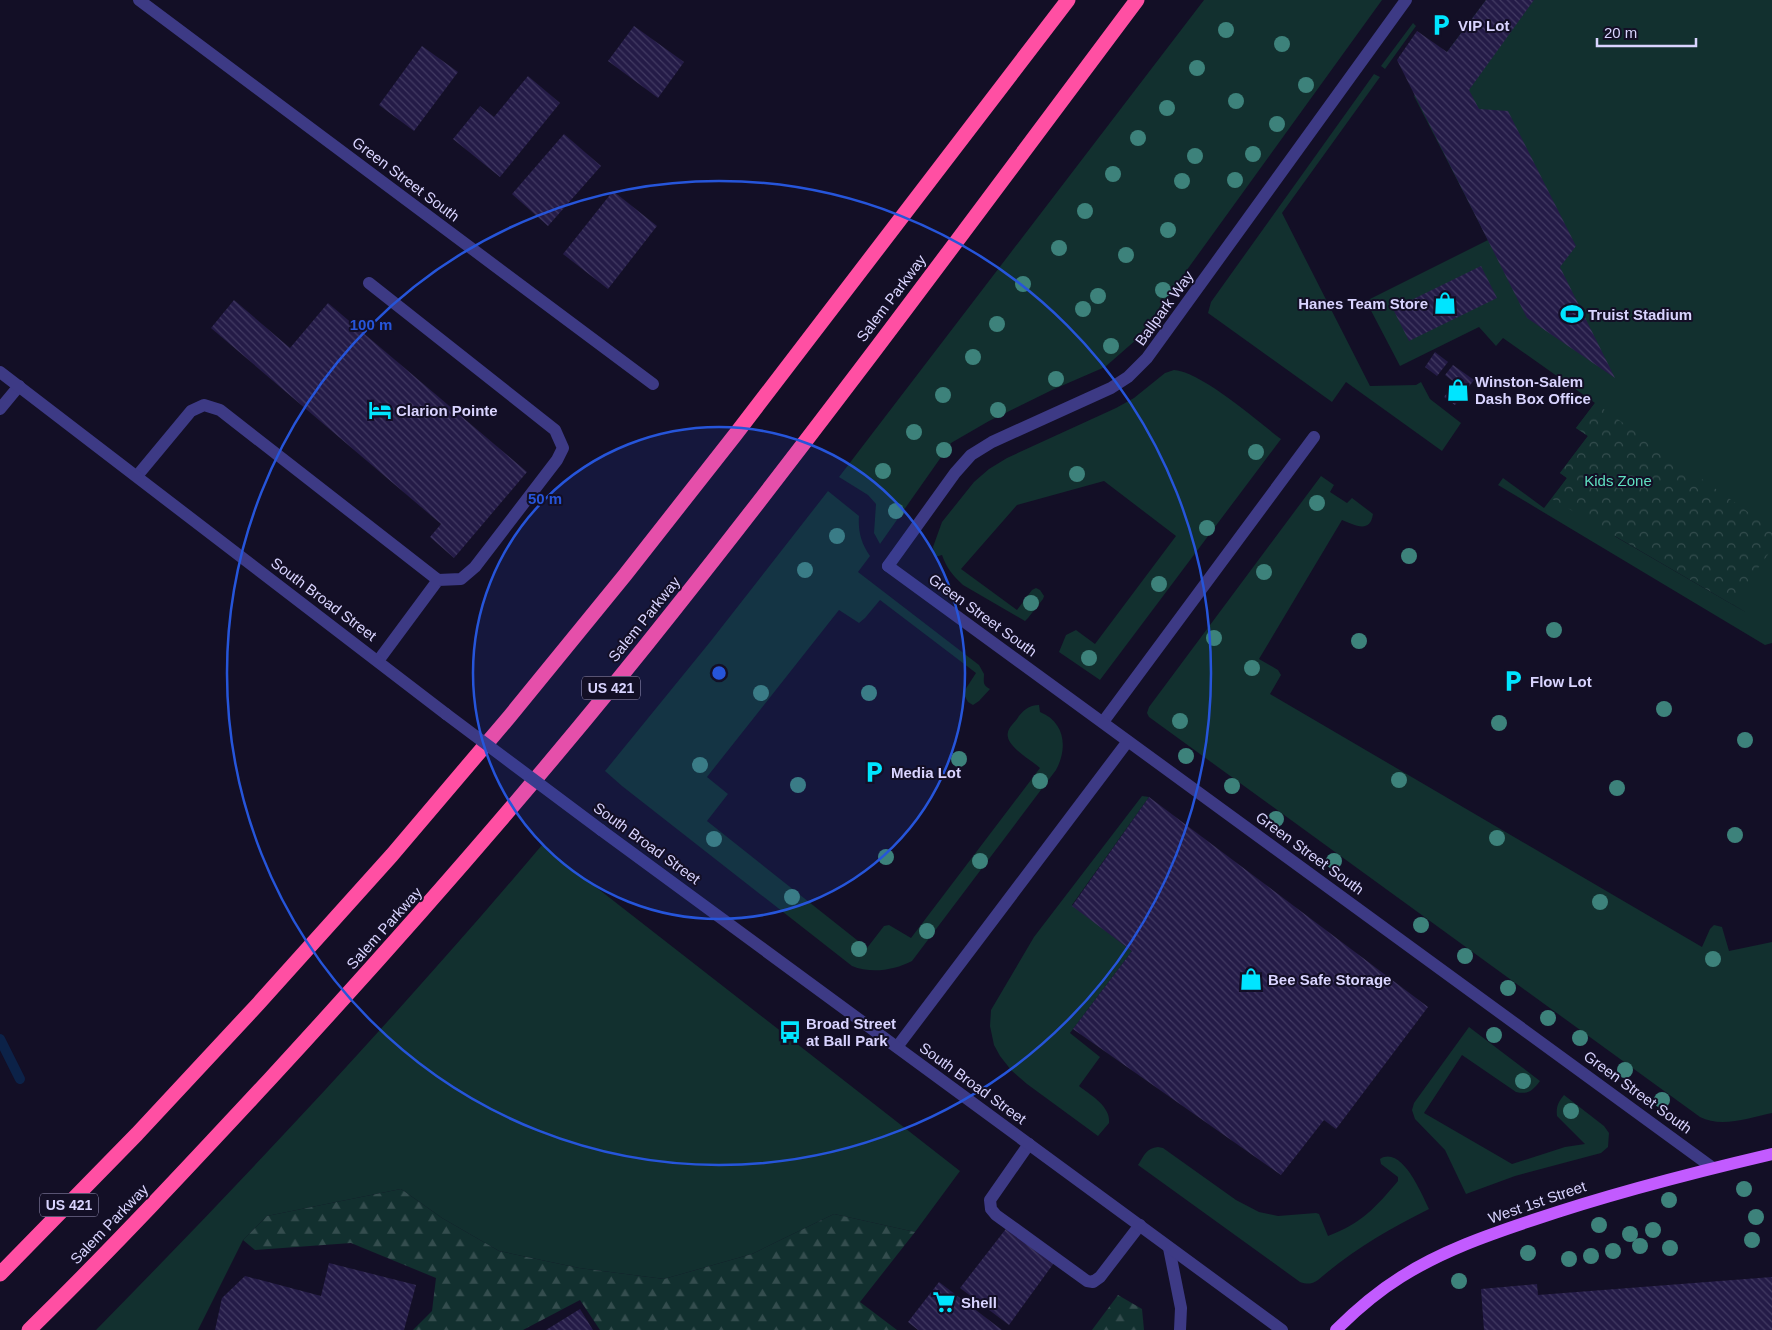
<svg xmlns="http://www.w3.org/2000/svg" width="1772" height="1330" viewBox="0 0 1772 1330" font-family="Arial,sans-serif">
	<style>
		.green { fill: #12302f; fill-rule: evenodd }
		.forest { fill: url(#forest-firs) }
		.park { fill: url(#park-crowns) }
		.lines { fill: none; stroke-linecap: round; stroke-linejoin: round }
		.stream { stroke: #0c2248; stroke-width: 10 }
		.building { fill: url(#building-back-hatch) }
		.service { stroke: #3d3a85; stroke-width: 12 }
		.minor { stroke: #3d3a85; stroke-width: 12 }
		.tertiary { stroke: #3d3a85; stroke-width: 12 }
		.primary { stroke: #c25bff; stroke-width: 12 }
		.motorway { stroke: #ff4fa3; stroke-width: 15 }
		.tertiary-bridge { stroke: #3d3a85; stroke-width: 12 }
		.tree { fill: #3d827b }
		.ring { fill: none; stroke: #2655da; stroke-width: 2.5 }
		.labels { text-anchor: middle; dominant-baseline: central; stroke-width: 4; stroke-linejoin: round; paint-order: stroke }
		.shield { fill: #130f26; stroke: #9e99be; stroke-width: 1 }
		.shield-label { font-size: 14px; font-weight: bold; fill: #d9d4ff }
		.poi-label { font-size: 15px; font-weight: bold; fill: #d9d4ff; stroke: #130f26; text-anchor: start }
		.street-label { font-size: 15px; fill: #d9d4ff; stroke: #130f26 }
		.park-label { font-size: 15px; fill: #5fe0c0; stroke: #130f26 }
		.centre { fill: #2655da; stroke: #130f26; stroke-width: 2.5 }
		.ring-label { font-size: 15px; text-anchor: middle; font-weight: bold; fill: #2655da; stroke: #130f26; stroke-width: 4; stroke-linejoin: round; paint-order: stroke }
	</style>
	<defs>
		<pattern id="forest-firs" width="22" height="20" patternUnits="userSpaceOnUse" patternTransform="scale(1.25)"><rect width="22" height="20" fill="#12302f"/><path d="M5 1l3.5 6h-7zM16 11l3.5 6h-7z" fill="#344d4e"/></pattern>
		<pattern id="park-crowns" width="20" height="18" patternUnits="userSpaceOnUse" patternTransform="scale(1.25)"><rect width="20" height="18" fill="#12302f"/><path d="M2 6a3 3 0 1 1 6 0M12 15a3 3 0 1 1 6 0" fill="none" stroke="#344d4e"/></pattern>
		<pattern id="building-back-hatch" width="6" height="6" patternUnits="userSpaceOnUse" patternTransform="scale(1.25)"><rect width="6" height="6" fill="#241b47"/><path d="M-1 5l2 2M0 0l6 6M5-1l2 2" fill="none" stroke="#433b63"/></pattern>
	</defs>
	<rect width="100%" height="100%" fill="#130f26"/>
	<path class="green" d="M1204 0H1382L1137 339 1105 367 1052 390 989 421 951 443 880 544 874 533 876 504 868 495 839 477Z
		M1486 0H1772V643L1765 645 1498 485 1503 478 1544 508 1567 478 1560 473 1588 436 1576 428 1595 403 1503 338 1496 346 1479 327 1400 366 1366 301 1488 240 1414 96ZM1615 536 1732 604 1747 613 1616 537Z
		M1413 23 1416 26 1385 69 1381 66Z
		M1374 74 1380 77 1282 213 1370 386 1416 385 1421 382 1430 399 1461 423 1442 451 1346 382 1332 402 1208 313 1211 302Z
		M1174 370C1202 372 1257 421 1281 439L1100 680 1059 652 1066 635 1076 630 1095 644 1176 536 1104 481 1017 505 961 569 1017 610 1032 590 1036 588 1040 590 1044 596 1043 599 1028 618 1025 621 963 585C953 576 946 567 942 555L935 557 933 547 942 522 974 482 989 469 1007 458 1116 408 1134 398 1165 373Z
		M1321 476 1334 485 1330 492 1347 503 1352 498 1373 514C1370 535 1353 524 1342 520L1259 659 1278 670 1281 675 1270 694 1702 947 1710 929 1714 925 1722 927 1729 951 1772 942V1113C1749 1118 1721 1128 1700 1117L1149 717 1147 713 1149 707Z
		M828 491 859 516C858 532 861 543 870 556L858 572 979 665 984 674C984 682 982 685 990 689L979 701 973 705 968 702 963 693 976 673 880 600 865 618 859 623 839 610 707 777 728 794 707 821 867 948 884 926 889 925 911 938 1040 768C1032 760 1004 746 1008 732 1009 727 1014 723 1017 719 1022 711 1029 705 1039 705L1040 712C1065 722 1068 748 1056 770L912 961C895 970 871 974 852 966L622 786 605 771 710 642Z
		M1142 796 1149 797 1072 905 1132 951 1070 1033 1100 1057 1079 1086C1090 1095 1111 1106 1109 1123L1098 1136 1027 1084 1011 1070 1000 1056 994 1045 990 1026 991 1010 1034 937Z
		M542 845 960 1171 915 1232 834 1214 752 1254 664 1279 579 1268 499 1251 442 1218 401 1189 267 1216 243 1240 198 1330H96C250 1173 400 1013 542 845Z
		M1469 1027 1540 1081C1533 1090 1529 1095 1516 1092L1462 1055 1424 1113 1512 1164 1565 1147 1585 1144 1557 1116C1556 1107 1558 1102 1564 1095L1604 1126 1609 1133 1608 1147 1601 1153 1515 1176 1466 1194 1445 1150 1415 1119 1412 1110 1414 1103Z
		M1158 1147 1163 1148 1236 1200 1259 1212 1278 1216 1316 1213 1319 1214 1328 1236C1362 1223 1375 1208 1398 1181V1177L1381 1164 1380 1159C1402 1145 1422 1195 1429 1209 1391 1228 1356 1248 1324 1275 1316 1282 1311 1286 1300 1282L1138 1165C1144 1156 1146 1148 1158 1147Z"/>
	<path class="forest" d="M401 1189 442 1218 499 1251 579 1268 664 1279 752 1254 834 1214 915 1232 860 1302 897 1330H600L580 1300 523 1330H413L432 1311 436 1278 351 1243 255 1250 243 1240 267 1216Z
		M1118 1295 1142 1309 1144 1330H1092Z"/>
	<path class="park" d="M1595 403 1772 529V549L1732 604 1552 499 1567 478 1560 473 1588 436 1576 428Z"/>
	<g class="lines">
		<path class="stream" d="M0 1039 20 1079"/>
	</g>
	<path class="building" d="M1486 0H1534L1469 90 1479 109 1508 111 1576 246 1560 267 1615 378 1527 318 1397 60 1417 31 1447 52Z
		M634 26 684 62 658 98 608 61Z
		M422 46 458 72 414 131 379 105Z
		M528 76 560 103 500 177 453 139 480 106 494 117Z
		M564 134 601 166 548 226 512 194Z
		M613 191 657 226 608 289 563 254Z
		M1481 266 1497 298 1409 341 1393 309Z
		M234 300 290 348 328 303 527 472 454 558 430 537 441 524 211 328Z
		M1435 352 1448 362 1437 376 1425 367Z
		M1453 365 1474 380 1455 405 1444 397 1455 383 1445 375Z
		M1149 797 1428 1007 1336 1129 1324 1120 1281 1175 1073 1029 1132 951 1072 906Z
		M1012 1221 1059 1256 1009 1325 960 1288Z
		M329 1263 416 1285 404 1330H215L222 1298 245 1276 321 1296Z
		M1772 1277V1330H1484L1481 1289 1537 1284 1538 1295Z
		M939 1282 1002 1330H918L908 1322Z
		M580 1309 593 1330H546Z"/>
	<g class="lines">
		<path class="service" d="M369 283 555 430 563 448 557 460 475 567 461 579 438 580 378 661
			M0 409 19 386
			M137 476 191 411 204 405 220 410 438 580
			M888 566 955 473 971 455 992 442 1111 388 1128 377 1147 358 1406 0
			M1103 722 1314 437
			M1029 1144 990 1200 991 1209 996 1215 1087 1281 1093 1282 1100 1277 1140 1225"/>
		<path class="minor" d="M139 0 653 384
			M888 566 1713 1168
			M897 1047 1128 741
			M1169 1248 1181 1308 1180 1330"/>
		<path class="tertiary" d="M0 372 446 714
			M601 830 1282 1330"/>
		<path class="primary" d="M1336 1330C1356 1310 1377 1292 1401 1277 1442 1251 1488 1235 1533 1220 1612 1193 1691 1173 1772 1154"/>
		<path class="motorway" d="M0 1274 137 1134 259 1003 392 855 510 716 625 575 735 435 1068 0
			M29 1330C112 1249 191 1164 270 1079 410 927 546 772 674 610 833 410 984 204 1137 0"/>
		<path class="tertiary-bridge" d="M446 714 601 830"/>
	</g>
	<g class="tree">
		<circle cx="1226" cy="30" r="8"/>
		<circle cx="1282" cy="44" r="8"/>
		<circle cx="1197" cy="68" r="8"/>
		<circle cx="1306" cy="85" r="8"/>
		<circle cx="1236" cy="101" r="8"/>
		<circle cx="1167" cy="108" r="8"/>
		<circle cx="1277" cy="124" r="8"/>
		<circle cx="1138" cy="138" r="8"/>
		<circle cx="1253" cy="154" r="8"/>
		<circle cx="1195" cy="156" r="8"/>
		<circle cx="1113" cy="174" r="8"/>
		<circle cx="1235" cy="180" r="8"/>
		<circle cx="1182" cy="181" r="8"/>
		<circle cx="1085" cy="211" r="8"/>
		<circle cx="1168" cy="230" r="8"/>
		<circle cx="1059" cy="248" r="8"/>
		<circle cx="1126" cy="255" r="8"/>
		<circle cx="1023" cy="284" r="8"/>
		<circle cx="1163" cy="290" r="8"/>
		<circle cx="1098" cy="296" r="8"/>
		<circle cx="1083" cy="309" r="8"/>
		<circle cx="997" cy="324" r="8"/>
		<circle cx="1111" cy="346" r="8"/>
		<circle cx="973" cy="357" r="8"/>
		<circle cx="1056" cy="379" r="8"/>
		<circle cx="943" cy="395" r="8"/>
		<circle cx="998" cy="410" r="8"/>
		<circle cx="914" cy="432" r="8"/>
		<circle cx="944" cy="450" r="8"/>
		<circle cx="1256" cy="452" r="8"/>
		<circle cx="883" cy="471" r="8"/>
		<circle cx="1077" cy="474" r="8"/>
		<circle cx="1317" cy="503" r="8"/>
		<circle cx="896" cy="511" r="8"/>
		<circle cx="1207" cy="528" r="8"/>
		<circle cx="837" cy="536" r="8"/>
		<circle cx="1409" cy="556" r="8"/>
		<circle cx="805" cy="570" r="8"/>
		<circle cx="1264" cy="572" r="8"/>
		<circle cx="1159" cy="584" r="8"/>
		<circle cx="1031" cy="603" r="8"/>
		<circle cx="1554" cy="630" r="8"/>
		<circle cx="1214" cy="638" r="8"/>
		<circle cx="1359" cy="641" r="8"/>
		<circle cx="1089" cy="658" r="8"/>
		<circle cx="1252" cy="668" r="8"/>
		<circle cx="761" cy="693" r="8"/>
		<circle cx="869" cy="693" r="8"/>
		<circle cx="1664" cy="709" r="8"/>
		<circle cx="1180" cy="721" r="8"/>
		<circle cx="1499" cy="723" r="8"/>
		<circle cx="1745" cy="740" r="8"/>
		<circle cx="1186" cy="756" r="8"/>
		<circle cx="959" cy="759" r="8"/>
		<circle cx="700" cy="765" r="8"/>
		<circle cx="1399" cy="780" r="8"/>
		<circle cx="1040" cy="781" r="8"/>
		<circle cx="798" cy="785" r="8"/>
		<circle cx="1232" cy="786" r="8"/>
		<circle cx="1617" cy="788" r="8"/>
		<circle cx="1276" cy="819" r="8"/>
		<circle cx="1735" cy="835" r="8"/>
		<circle cx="1497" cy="838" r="8"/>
		<circle cx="714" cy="839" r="8"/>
		<circle cx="886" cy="857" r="8"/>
		<circle cx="980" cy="861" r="8"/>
		<circle cx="1334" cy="861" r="8"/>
		<circle cx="792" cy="897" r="8"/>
		<circle cx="1600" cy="902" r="8"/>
		<circle cx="1421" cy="925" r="8"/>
		<circle cx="927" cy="931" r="8"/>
		<circle cx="859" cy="949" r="8"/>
		<circle cx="1465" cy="956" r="8"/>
		<circle cx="1713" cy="959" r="8"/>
		<circle cx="1508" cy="988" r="8"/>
		<circle cx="1548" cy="1018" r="8"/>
		<circle cx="1494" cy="1035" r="8"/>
		<circle cx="1580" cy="1038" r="8"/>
		<circle cx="1625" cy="1070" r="8"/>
		<circle cx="1523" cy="1081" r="8"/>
		<circle cx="1662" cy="1100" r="8"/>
		<circle cx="1571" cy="1111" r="8"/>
		<circle cx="1744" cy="1189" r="8"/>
		<circle cx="1669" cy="1200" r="8"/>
		<circle cx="1756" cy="1217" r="8"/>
		<circle cx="1599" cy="1225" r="8"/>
		<circle cx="1653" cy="1230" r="8"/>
		<circle cx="1630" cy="1234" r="8"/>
		<circle cx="1752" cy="1240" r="8"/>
		<circle cx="1640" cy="1246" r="8"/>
		<circle cx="1670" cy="1248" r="8"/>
		<circle cx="1613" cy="1251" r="8"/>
		<circle cx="1528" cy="1253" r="8"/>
		<circle cx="1591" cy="1256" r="8"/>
		<circle cx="1569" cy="1259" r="8"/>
		<circle cx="1459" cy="1281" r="8"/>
	</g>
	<circle cx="719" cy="673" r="246" fill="#2655da" fill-opacity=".12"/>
	<g class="ring">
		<circle cx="719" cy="673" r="246"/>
		<circle cx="719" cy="673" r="492"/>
	</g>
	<defs>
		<symbol id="parking-bare" viewBox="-9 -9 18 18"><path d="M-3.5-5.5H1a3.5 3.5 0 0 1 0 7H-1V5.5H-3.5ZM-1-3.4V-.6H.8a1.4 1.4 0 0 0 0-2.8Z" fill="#00e5ff" stroke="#130f26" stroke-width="2.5" paint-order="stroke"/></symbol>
		<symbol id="shop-bare" viewBox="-9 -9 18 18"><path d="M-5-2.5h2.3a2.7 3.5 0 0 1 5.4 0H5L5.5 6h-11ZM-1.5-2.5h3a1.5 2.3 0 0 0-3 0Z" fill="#00e5ff" stroke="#130f26" stroke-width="2.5" paint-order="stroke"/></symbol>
		<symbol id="stadium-bare" viewBox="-9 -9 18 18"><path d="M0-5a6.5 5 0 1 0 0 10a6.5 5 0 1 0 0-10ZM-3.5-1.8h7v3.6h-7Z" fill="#00e5ff" stroke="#130f26" stroke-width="2.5" paint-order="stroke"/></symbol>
		<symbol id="hotel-bare" viewBox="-9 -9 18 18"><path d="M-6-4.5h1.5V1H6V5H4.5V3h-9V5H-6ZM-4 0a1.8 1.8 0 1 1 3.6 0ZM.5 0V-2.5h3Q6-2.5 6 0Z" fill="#00e5ff" stroke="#130f26" stroke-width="2.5" paint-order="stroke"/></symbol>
		<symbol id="bus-bare" viewBox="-9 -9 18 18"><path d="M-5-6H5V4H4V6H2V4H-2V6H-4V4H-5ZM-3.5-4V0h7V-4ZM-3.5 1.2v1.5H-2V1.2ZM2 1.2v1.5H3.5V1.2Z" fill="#00e5ff" stroke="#130f26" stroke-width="2.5" paint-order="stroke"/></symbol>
		<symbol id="supermarket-bare" viewBox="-9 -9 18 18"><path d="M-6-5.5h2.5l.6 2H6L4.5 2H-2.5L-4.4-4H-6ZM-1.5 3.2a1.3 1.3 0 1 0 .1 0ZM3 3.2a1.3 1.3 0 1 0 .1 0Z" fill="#00e5ff" stroke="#130f26" stroke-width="2.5" paint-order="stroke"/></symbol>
	</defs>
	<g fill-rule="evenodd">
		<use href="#parking-bare" x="1425" y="9" width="32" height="32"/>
		<use href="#shop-bare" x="1429" y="287" width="32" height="32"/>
		<use href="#stadium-bare" x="1556" y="298" width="32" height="32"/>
		<use href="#shop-bare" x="1442" y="374" width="32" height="32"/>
		<use href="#hotel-bare" x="364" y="394" width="32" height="32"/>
		<use href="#parking-bare" x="1497" y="665" width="32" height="32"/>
		<use href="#parking-bare" x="858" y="756" width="32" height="32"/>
		<use href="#shop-bare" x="1235" y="963" width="32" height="32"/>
		<use href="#bus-bare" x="774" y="1016" width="32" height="32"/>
		<use href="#supermarket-bare" x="928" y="1286" width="32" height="32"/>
	</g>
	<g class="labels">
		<g class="shield">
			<rect x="582" y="676.5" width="58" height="23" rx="4"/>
			<rect x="40" y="1193.5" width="58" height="23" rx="4"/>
		</g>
		<g class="shield-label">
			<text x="611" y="688">US 421</text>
			<text x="69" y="1205">US 421</text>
		</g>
		<g class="poi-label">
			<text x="1458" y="25">VIP Lot</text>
			<text x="1428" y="303" text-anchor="end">Hanes Team Store</text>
			<text x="1588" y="314">Truist Stadium</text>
			<text x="1475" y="381">Winston-Salem<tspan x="1475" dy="17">Dash Box Office</tspan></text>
			<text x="396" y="410">Clarion Pointe</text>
			<text x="1530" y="681">Flow Lot</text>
			<text x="891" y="772">Media Lot</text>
			<text x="1268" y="979">Bee Safe Storage</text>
			<text x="806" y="1023">Broad Street<tspan x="806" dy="17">at Ball Park</tspan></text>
			<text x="961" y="1302">Shell</text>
		</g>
		<g class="street-label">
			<text transform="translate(406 179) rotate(37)">Green Street South</text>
			<text transform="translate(891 298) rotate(-53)">Salem Parkway</text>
			<text transform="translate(1164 308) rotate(-54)">Ballpark Way</text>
			<text transform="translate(324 599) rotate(37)">South Broad Street</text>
			<text transform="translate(983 615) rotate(36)">Green Street South</text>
			<text transform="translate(644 619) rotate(-51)">Salem Parkway</text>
			<text transform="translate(647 843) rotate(36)">South Broad Street</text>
			<text transform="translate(1310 853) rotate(36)">Green Street South</text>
			<text transform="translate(384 928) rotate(-48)">Salem Parkway</text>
			<text transform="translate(973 1083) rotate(36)">South Broad Street</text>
			<text transform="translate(1638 1092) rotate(36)">Green Street South</text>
			<text transform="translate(1537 1202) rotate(-19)">West 1st Street</text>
			<text transform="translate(109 1224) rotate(-46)">Salem Parkway</text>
		</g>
		<g class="park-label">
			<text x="1618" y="480">Kids Zone</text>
		</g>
	</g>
	<circle cx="719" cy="673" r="8" class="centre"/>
	<g class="ring-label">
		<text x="371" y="330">100 m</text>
		<text x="545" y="504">50 m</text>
	</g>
	<path d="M1597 38v8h99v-8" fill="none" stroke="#d9d4ff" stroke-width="2.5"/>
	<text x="1604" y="38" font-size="15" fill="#d9d4ff" stroke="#130f26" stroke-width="4" paint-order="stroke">20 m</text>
</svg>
